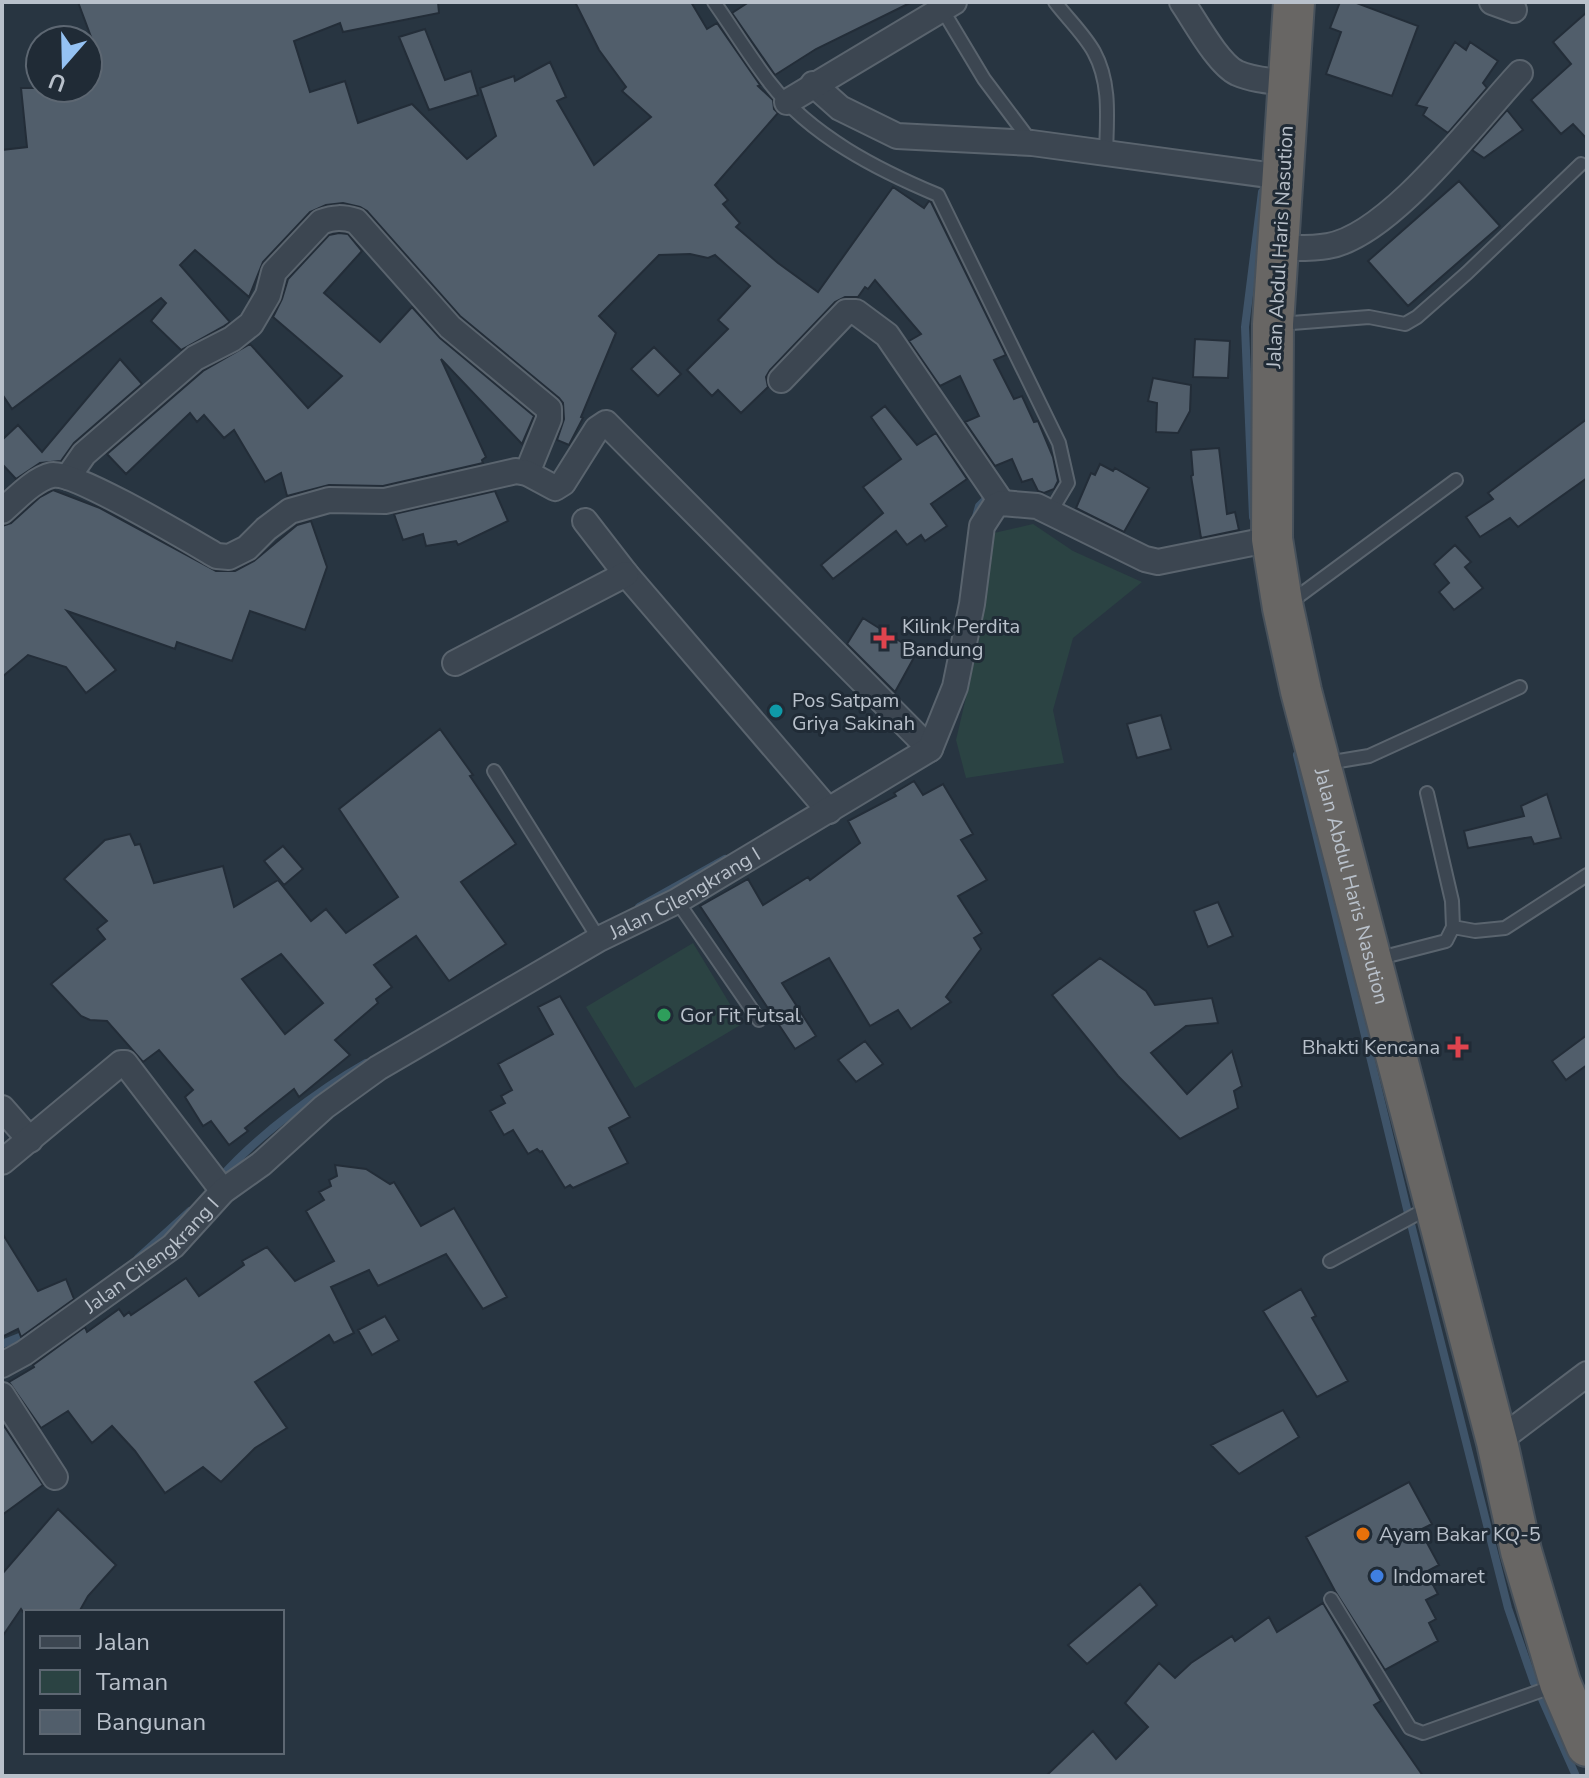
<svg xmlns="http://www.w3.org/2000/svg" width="1589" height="1778" viewBox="0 0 1589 1778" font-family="'Nunito Sans',sans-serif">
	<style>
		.green { fill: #2b4343 }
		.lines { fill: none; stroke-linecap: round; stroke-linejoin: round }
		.stream { stroke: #3f5469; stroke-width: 8 }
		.building { fill: #515e6b; stroke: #232d38; stroke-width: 2; fill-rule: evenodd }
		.service-casing { stroke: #5a646e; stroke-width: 16 }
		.minor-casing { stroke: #5a646e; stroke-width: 28 }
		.trunk-casing { stroke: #47515b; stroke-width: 44 }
		.service { stroke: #3c4651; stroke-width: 12 }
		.minor { stroke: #3c4651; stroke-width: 24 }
		.trunk { stroke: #686664; stroke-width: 40 }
		.health-dot { fill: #e0444e; stroke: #202b36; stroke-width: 3 }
		.culture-dot { fill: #0f9aa8; stroke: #202b36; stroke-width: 3 }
		.leisure-dot { fill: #2e9e5b; stroke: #202b36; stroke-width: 3 }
		.food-dot { fill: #e8710a; stroke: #202b36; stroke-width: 3 }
		.shop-dot { fill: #3f7fe0; stroke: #202b36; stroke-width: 3 }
		.labels { text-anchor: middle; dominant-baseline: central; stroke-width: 6; stroke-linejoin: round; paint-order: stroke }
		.street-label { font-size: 20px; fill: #b9c1cb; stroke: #202b36 }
		.poi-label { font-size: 20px; fill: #b9c1cb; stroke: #202b36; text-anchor: start }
	</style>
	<rect width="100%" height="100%" fill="#283541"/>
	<path class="green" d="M1033 524 1073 551 1142 582 1073 638 1053 710 1064 763 966 778 956 740 979 642 982 589 994 533Z
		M693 943 742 1024 635 1088 586 1007Z"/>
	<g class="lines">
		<path class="stream" d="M1253 517 1245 327 1262 192
			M975 520 979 506 990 495
			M1297 755 1408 1213
			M639 907 725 859
			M221 1177C256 1137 320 1089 366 1063
			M1410 1220 1508 1608 1534 1683
			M138 1258 190 1211
			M2 1344 40 1329
			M1541 1697 1576 1776"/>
	</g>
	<path class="building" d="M78 2H438L439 13 343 32 340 23 294 41 310 92 345 81 358 123 412 104 467 159 496 136 480 88 514 76 515 81 550 62 566 97 557 101 594 165 651 117 622 91 626 87 599 50 575 2H691L707 29 717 23 760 85 758 86 773 100 774 109 778 113 715 185 728 200 723 204 740 223 736 227 778 263 818 292 893 187 924 208 929 201 931 202 1006 355 994 360 1014 399 1022 396 1034 422 1038 421 1053 457 1058 481 1054 489 1044 493 1038 491 1032 479 1022 482 1012 459 995 466 965 422 979 416 960 376 940 386 909 341 921 334 875 280 868 289 865 287 858 297H845L835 302 770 370 766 377 768 387 741 413 718 390 712 396 687 370 728 329 718 320 750 286 715 255 708 258 690 254 659 255 599 316 616 333 581 417 583 418 569 445 557 440 564 419 563 403 559 398 460 316 367 211 360 207 343 203 326 205 310 212 263 262 249 297 195 250 180 265 230 322 224 326 181 350 151 321 166 303 161 298 12 409 2 394V150L27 147 21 88H88V54L97 53Z
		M749 2H912L816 49 775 75 732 13Z
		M1340 2H1354L1418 26 1392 96 1326 74 1341 32 1330 28Z
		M1587 12V139L1573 124 1561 134 1531 100 1571 64 1553 42Z
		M425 29 445 80 471 71 478 95 429 110 399 37Z
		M1455 42 1466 50 1470 42 1498 61 1483 83 1487 88 1448 133 1423 115 1427 108 1416 105Z
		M1507 110 1523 130 1484 158 1472 150Z
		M1459 181 1500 226 1408 306 1368 261Z
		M339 233 348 234 362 251 324 293 380 342 412 307 440 338 534 416 522 444 441 359 486 457 482 460 483 463 383 486 329 485 287 496 281 473 265 482 234 430 224 438 204 415 197 422 190 413 126 474 107 454 203 371 250 344 308 408 342 376 273 317 282 299 288 279 329 235Z
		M1195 339 1230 341 1228 378 1193 377Z
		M654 347 681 374 658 396 631 369Z
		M120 359 142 384 74 443 61 461 40 463 16 479 2 464V440L18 425 42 452Z
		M1153 378 1191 385 1190 411 1178 433 1156 432 1157 403 1148 401Z
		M885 406 917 445 936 433 967 479 931 504 947 526 925 541 921 535 907 545 896 531 833 579 821 565 883 513 863 487 901 459 871 417Z
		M1587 419V478L1518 527 1510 518 1480 537 1466 517 1493 499 1488 493Z
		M1219 448 1227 514 1235 512 1239 530 1201 538 1191 476 1193 475 1191 450Z
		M1100 464 1113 471 1115 468 1149 488 1124 532 1076 508 1091 473 1095 475Z
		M53 490 100 508 216 571H235L254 561 297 525 311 521 327 567 305 630 250 611 232 661 177 642 175 649 67 611 116 670 86 693 66 667 28 655 2 677V526L11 523 40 497Z
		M495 491 508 521 458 545 456 541 426 546 423 534 403 540 394 514Z
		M1455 545 1471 562 1465 567 1483 588 1454 610 1439 592 1449 583 1434 564Z
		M863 618 917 652 895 692 847 644Z
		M1161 715 1171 749 1137 758 1127 724Z
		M440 729 473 775 470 776 516 844 461 882 506 944 449 981 416 936 374 965 392 987 376 999 378 1003 335 1040 350 1055 299 1097 294 1089 245 1128 248 1131 229 1145 211 1121 203 1126 185 1097 193 1090 159 1050 143 1062 107 1021 90 1020 81 1016 51 984 105 939 97 929 107 921 64 879 105 840 130 834 135 845 140 844 154 883 223 866 234 907 278 880 311 921 326 909 346 933 398 897 339 809ZM281 954 323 1003 285 1034 242 979Z
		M914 781 923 795 943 784 973 834 961 840 987 880 958 896 982 933 974 938 981 949 946 997 951 1002 911 1029 898 1010 870 1026 829 958 782 983 816 1036 795 1049 700 906 748 879 763 905 808 877 810 880 860 843 848 821 896 796 894 793Z
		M1547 794 1561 838 1534 844 1531 837 1468 848 1464 831 1524 816 1521 806Z
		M283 846 303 869 284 885 264 861Z
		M1218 902 1233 936 1208 947 1194 911Z
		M1100 958 1146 991 1155 1005 1212 998 1218 1023 1186 1026 1151 1053 1187 1094 1232 1051 1242 1086 1234 1091 1238 1108 1180 1139 1118 1076 1052 995Z
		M560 996 630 1117 609 1128 628 1163 573 1188 570 1185 565 1188 542 1151 540 1152 537 1149 528 1154 513 1130 504 1135 490 1111 505 1103 501 1096 512 1090 498 1064 553 1034 538 1007Z
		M1587 1035V1065L1566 1080 1552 1061Z
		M865 1041 883 1064 856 1082 838 1060Z
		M335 1165 366 1169 390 1184 394 1182 421 1226 454 1208 507 1297 483 1309 446 1254 378 1286 369 1270 331 1287 354 1333 334 1343 329 1335 255 1382 287 1428 255 1448 221 1482 203 1467 165 1493 135 1451 112 1426 92 1443 68 1411 41 1428 9 1382 34 1367 33 1365 85 1327 87 1332 119 1309 124 1316 129 1312 131 1315 186 1278 199 1296 244 1265 242 1261 267 1247 295 1281 334 1261 306 1211 324 1200 319 1192 331 1186 329 1180 337 1176Z
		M2 1233 38 1291 66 1279 74 1299 21 1337 18 1329 2 1337Z
		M1301 1289 1316 1316 1312 1318 1348 1381 1317 1397 1263 1311Z
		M385 1316 399 1340 372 1355 358 1330Z
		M1283 1410 1299 1437 1239 1474 1211 1445Z
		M2 1423 43 1485 2 1515Z
		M1409 1482 1432 1524 1420 1530 1439 1565 1426 1572 1438 1594 1426 1600 1436 1619 1429 1623 1438 1641 1385 1670 1335 1591 1306 1537Z
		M58 1509 116 1565 88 1596 79 1612H23L21 1609 2 1637V1574Z
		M1140 1584 1157 1605 1087 1664 1068 1645Z
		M1323 1603 1381 1701 1374 1705 1423 1776H1046L1093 1731 1116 1759 1148 1727 1125 1703 1159 1663 1175 1678 1191 1663 1232 1636 1235 1641 1269 1617 1277 1632Z"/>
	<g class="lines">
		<defs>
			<path id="service" d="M714 2C733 29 750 57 770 83 811 136 878 170 938 195L1059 443 1068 483 1050 513
				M1055 2C1067 18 1084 34 1094 52 1111 83 1107 119 1106 153
				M942 9 984 79 1032 143
				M1279 324 1369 317 1405 324 1417 317 1467 273 1581 164
				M1288 604 1456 480
				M1327 763 1369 756 1520 687
				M494 771 599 939
				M677 901 759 1020
				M1453 927 1475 931 1505 928 1587 875
				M1376 959 1446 941 1453 927 1452 901 1427 793
				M1330 1261 1430 1207
				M1331 1599 1410 1728 1423 1733 1557 1685"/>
			<g id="minor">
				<path d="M1182 2C1195 21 1218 64 1237 73 1253 80 1271 81 1288 83"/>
				<path d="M1492 2 1514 10"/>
				<path d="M813 84 840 108 897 136 1032 143 1283 177"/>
				<path d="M787 102 954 2"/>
				<path d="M1278 248C1294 248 1312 249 1328 246 1390 236 1476 120 1520 73"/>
				<path d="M781 380 846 312H856L887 335 1002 503"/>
				<path d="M68 477 84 454 195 358 232 339 251 324 268 295 274 272 321 222C334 217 343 217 356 221L450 327 549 409V419L527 473"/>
				<path d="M2 511C15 500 34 479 52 475 74 471 191 541 217 556L229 557 247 548 266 529 290 511 329 500 385 501 516 471 527 473 555 488 563 483 597 429 606 423 930 749"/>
				<path d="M585 521 626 574 829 811"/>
				<path d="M455 663 626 574"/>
				<path d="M2 1108 30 1140"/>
				<path d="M2 1162 121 1063H125L223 1191"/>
				<path id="s1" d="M2 1365 24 1353 173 1246 223 1191 261 1164 324 1107 378 1068 599 939 677 901 930 749 955 687 972 604 982 526 995 506 1002 503 1037 506 1145 559 1158 562 1272 539"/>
				<path d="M2 1395 55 1477"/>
				<path d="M1497 1442 1587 1374"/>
			</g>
			<g id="trunk">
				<path id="s2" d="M1294 2 1273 324 1272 539 1283 608 1301 691 1497 1442 1521 1551 1560 1683 1587 1746"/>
			</g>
		</defs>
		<use href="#service" class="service-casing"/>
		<use href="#minor" class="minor-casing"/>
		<use href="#trunk" class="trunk-casing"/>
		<use href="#service" class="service"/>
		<use href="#minor" class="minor"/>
		<use href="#trunk" class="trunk"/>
	</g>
	<g class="health-dot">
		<path d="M880 626h8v8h8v8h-8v8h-8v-8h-8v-8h8z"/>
		<path d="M1454 1035h8v8h8v8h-8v8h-8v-8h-8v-8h8z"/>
	</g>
	<circle class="culture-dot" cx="776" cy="711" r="8"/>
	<circle class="leisure-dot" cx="664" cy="1015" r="8"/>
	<circle class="food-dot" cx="1363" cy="1534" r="8"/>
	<circle class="shop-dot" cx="1377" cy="1576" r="8"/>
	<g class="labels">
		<g class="street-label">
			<text transform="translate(1280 247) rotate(-87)">Jalan Abdul Haris Nasution</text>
			<text stroke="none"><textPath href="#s2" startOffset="894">Jalan Abdul Haris Nasution</textPath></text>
			<text stroke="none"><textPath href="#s1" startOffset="834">Jalan Cilengkrang I</textPath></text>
			<text stroke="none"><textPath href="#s1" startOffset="186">Jalan Cilengkrang I</textPath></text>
		</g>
		<g class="poi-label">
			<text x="902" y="626">Kilink Perdita<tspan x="902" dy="23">Bandung</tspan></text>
			<text x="792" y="700">Pos Satpam<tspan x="792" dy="23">Griya Sakinah</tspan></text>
			<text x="680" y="1015">Gor Fit Futsal</text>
			<text x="1440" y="1047" text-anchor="end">Bhakti Kencana</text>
			<text x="1379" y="1534">Ayam Bakar KQ-5</text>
			<text x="1393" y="1576">Indomaret</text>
		</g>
	</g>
	<rect width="1589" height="1778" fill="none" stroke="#b9c1cb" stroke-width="8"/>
	<rect x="24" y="1610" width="260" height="144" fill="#202b36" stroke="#5d6772" stroke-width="2"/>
	<rect x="40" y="1636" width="40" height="12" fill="#3c4651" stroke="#5d6772" stroke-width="2"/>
	<text x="96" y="1650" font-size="24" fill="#b9c1cb">Jalan</text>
	<rect x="40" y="1670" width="40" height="24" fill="#2b4343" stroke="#5d6772" stroke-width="2"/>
	<text x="96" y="1690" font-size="24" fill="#b9c1cb">Taman</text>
	<rect x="40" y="1710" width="40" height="24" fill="#515e6b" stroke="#5d6772" stroke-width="2"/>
	<text x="96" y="1730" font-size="24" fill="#b9c1cb">Bangunan</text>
	<g transform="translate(64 64) rotate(200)"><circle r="38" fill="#202b36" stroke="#5d6772" stroke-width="2"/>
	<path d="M0-6L14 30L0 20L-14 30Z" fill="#95c2f3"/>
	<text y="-12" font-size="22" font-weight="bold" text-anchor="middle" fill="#b9c1cb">U</text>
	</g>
</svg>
